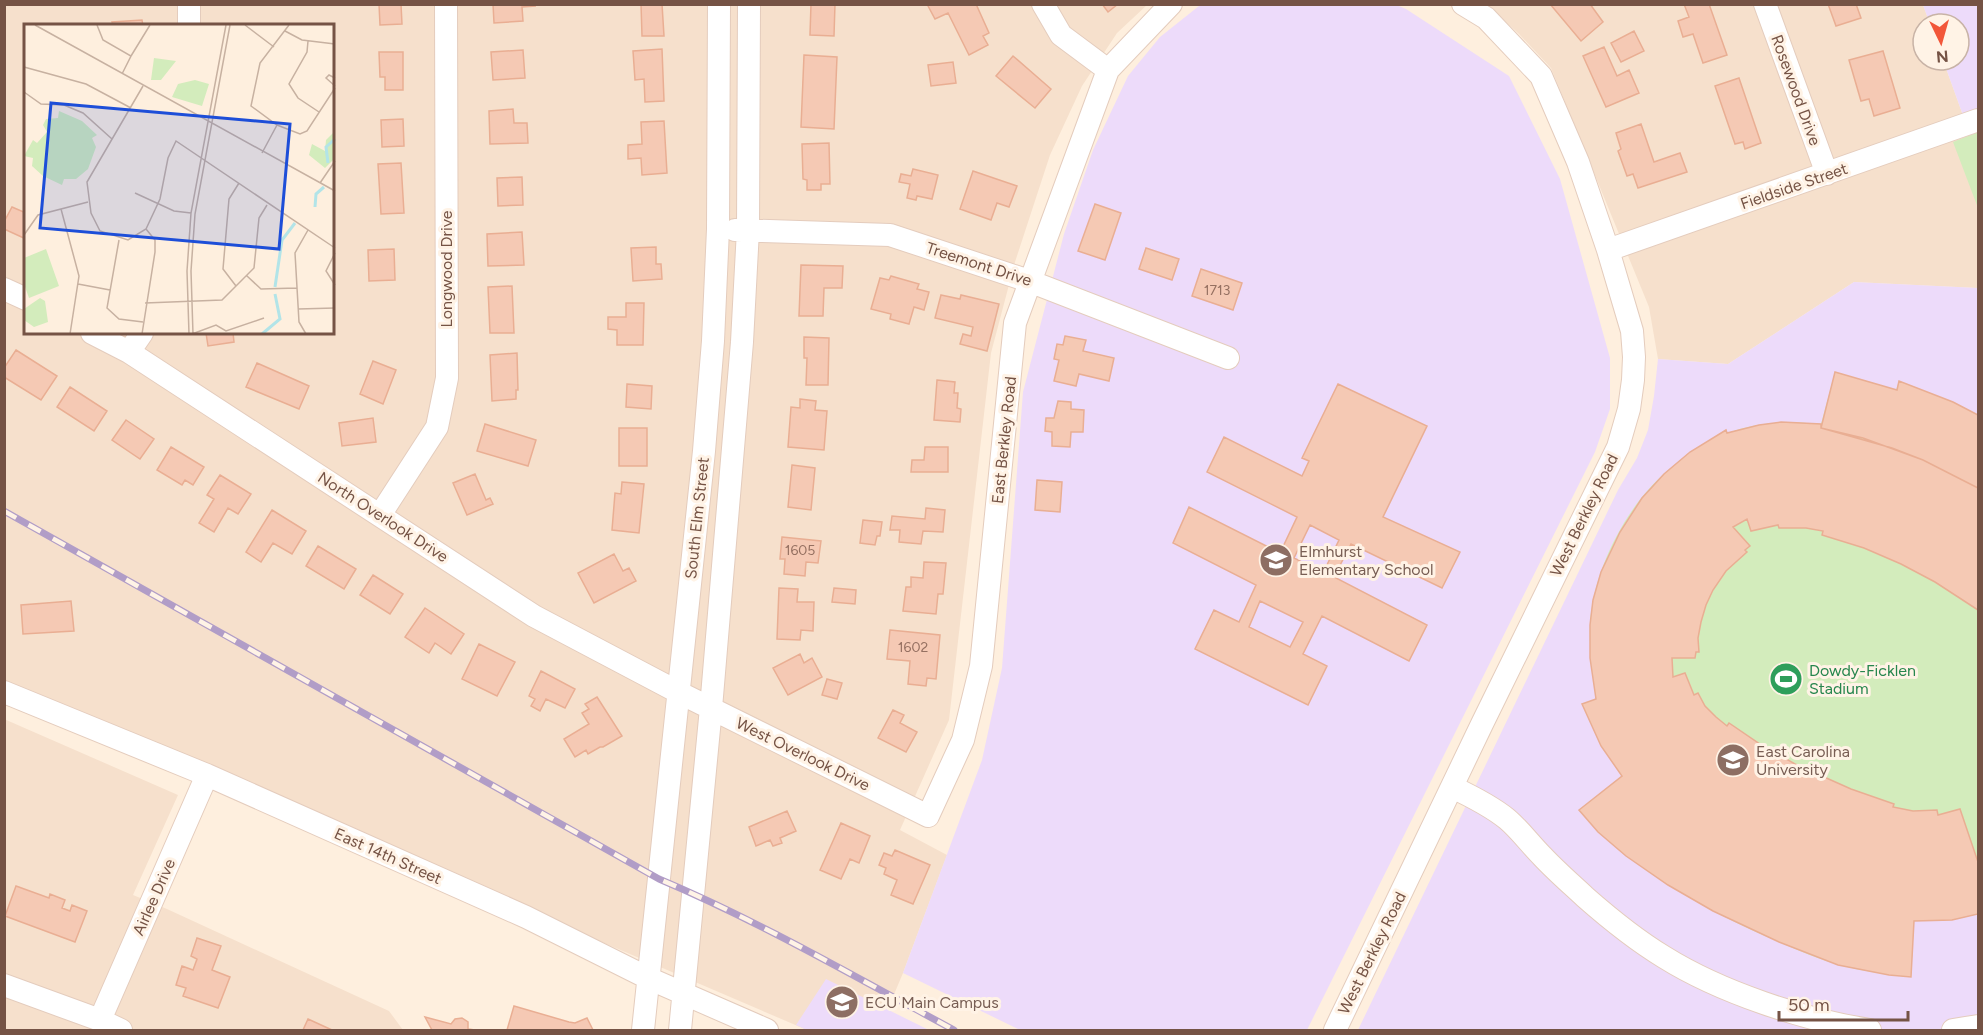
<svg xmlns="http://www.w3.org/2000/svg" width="1983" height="1035" viewBox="0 0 1983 1035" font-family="Figtree,sans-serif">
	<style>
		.residential { fill: #f6e0cc; fill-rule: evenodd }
		.education { fill: #eddbfa }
		.green { fill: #d3ecbc }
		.building { fill: #f5c9b4; stroke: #e9ae93; stroke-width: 1.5; fill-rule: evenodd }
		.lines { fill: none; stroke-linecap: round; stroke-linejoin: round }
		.minor-casing { stroke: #e4ccbd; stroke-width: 24 }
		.minor { stroke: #fff; stroke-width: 22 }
		.rail-casing { stroke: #b19dc7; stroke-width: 7 }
		.rail { stroke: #fff3e6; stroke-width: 4.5; stroke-dasharray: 14; stroke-linecap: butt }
		.labels { text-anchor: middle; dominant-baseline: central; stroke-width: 6; stroke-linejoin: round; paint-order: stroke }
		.number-label { font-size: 14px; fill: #957061 }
		.street-label { font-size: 16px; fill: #755345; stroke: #fff3e6 }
		.education-label { font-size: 16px; fill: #785e54; stroke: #fff3e6; text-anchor: start }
		.leisure-label { font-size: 16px; fill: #27864d; stroke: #fff3e6; text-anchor: start }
		.inset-river { fill: none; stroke: #b2e4e8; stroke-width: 3 }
		.inset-road { fill: none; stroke: #c7b1a1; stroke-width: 1.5 }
		.view { fill: #1d4ed8; fill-opacity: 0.15; stroke: #1d4ed8; stroke-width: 3 }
		.inset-edge { fill: none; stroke: #755345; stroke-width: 3 }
	</style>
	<rect width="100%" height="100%" fill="#feefde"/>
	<path class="residential" d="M5 5H1147L1117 33 1082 86 1050 155 1015 262 991 353 949 720 900 830 947 855 903 973 879 1030H807L5 686ZM26 26H333V333H26Z
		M1488 5H1923L1930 24H1923V60H1943L1978 157V288L1854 282 1728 364 1658 359 1649 307 1551 68 1519 34Z
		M4 719 178 795 133 895 167 909 389 1011 403 1030H5Z"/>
	<path class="education" d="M1394 4 1406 9 1509 76 1560 179 1610 358V409L1595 452 1307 1030H1020L903 973 982 760 1002 668 1023 392 1064 234 1093 150 1128 76 1160 37 1199 6 1204 5Z
		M1923 5H1978V157L1943 60H1959V24H1930Z
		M1854 282 1978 288V1030H1358L1618 490 1637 458 1648 430 1654 396 1658 359 1728 364Z
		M826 979 929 1030H807L796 1025Z"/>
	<path class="green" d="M1978 132V208L1953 142Z
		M1835 372 1896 390 1899 381 1953 402 1978 415V914L1952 920 1914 921 1911 977C1887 975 1863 971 1839 965 1819 959 1799 951 1779 942 1706 911 1633 870 1579 810L1622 776 1601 745 1582 704 1596 699C1593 675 1589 651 1590 626 1592 573 1625 507 1666 472 1684 456 1705 443 1726 430L1728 433C1758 422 1790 421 1821 424Z"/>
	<path class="building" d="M379 4H401L402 24 380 25Z
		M493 4H534L535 6 522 7 523 21 494 23Z
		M641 4H662L664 36H642Z
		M811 4H835L834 36 810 35Z
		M927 4H976L989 33 983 36 988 45 969 55 948 13 935 19Z
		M1102 4H1118L1108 12Z
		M1550 4H1590L1603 22 1581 41Z
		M1684 4H1709L1727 55 1703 63 1693 34 1683 37 1678 21 1689 17Z
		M1828 4H1856L1861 18 1836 26Z
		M142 20 143 26H113L112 22Z
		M248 24H272V26H248Z
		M1634 31 1644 51 1621 62 1611 43Z
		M1604 47 1617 76 1629 70 1639 93 1606 107 1583 56Z
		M662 49 664 101 645 102 644 79 635 80 633 51Z
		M523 50 525 78 493 80 491 52Z
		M1883 51 1900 108 1874 116 1869 99 1861 101 1849 60Z
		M379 52H403V90H385V77H380Z
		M804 55 837 57 834 129 801 127Z
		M1013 56 1051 89 1035 108 996 76Z
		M953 62 956 83 931 86 928 65Z
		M1739 78 1761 143 1745 149 1743 142 1735 144 1715 86Z
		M513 109 514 123H527L528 143 490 144 489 111Z
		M403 119 404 146 382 147 381 120Z
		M664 121 667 173 642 175 641 158 628 159V145L642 144 641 122Z
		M1641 124 1654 162 1680 153 1687 172 1638 188 1633 174 1627 176 1618 151 1621 149 1616 133Z
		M829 143 830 184H821V190H807V180L803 179 802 144Z
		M401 163 404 213 381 214 378 164Z
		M913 169 938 175 932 199 917 196 916 200 907 198 910 184 899 182 901 174 911 176Z
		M973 171 1017 186 1009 207 997 203 991 220 960 209Z
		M522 177 523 205 498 206 497 178Z
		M1095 204 1121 213 1105 260 1078 251Z
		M12 207 26 213V239L4 229V222Z
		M522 232 524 265 488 266 487 234Z
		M656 247V264H661L662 279 633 281 631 248Z
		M1146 248 1179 259 1172 280 1139 269Z
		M394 249 395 280 369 281 368 250Z
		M801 265 843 266 842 288H824L823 316H799Z
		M1201 269 1242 283 1233 310 1192 296Z
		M891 276 919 284 917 289 929 292 924 310 914 307 909 324 890 319 891 314 871 309 880 278 889 280Z
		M512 286 514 333H490L488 287Z
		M941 295 960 299 961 295 999 304 987 351 960 344 963 334 971 336 973 327 935 318Z
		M626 303H644L643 345H617V330L608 329V317H626Z
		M206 333H233L234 342 208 346Z
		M1065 336 1086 340 1083 351 1114 358 1109 381 1079 374 1076 386 1054 381 1059 360 1054 359 1057 344 1063 345Z
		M804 337 829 338 828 385H806L807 358H804Z
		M16 350 57 376 41 400 4 377V368Z
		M517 353 518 390H516V399L492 401 490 355Z
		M373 361 396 370 383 404 360 394Z
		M257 363 309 386 299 409 246 387Z
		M1835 372 1897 390 1899 381 1953 402 1978 415V488L1923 460 1892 448 1821 428Z
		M937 380 955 382 954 393H958L957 408 961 409 960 422 934 420Z
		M627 384 652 386 651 409 626 407Z
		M1338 384 1427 426 1383 517 1460 552 1442 588 1351 544 1334 577 1427 625 1409 661 1322 616 1303 654 1327 666 1308 705 1195 649 1214 610 1239 622 1256 585 1173 543 1189 507 1280 553 1297 517 1207 472 1224 437 1302 476 1309 461 1302 458ZM1310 525 1339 540 1323 573 1294 558ZM1260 601 1303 622 1290 647 1249 627Z
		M70 387 107 411 94 431 57 407Z
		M800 399 816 401 815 410 827 411 824 450 788 447 791 407 800 408Z
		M1058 401 1071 402V409L1084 410 1083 432H1071L1070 447 1052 446V432L1045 431 1046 418H1054Z
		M373 418 376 442 342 446 339 423Z
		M126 420 154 439 140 459 112 440Z
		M1781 422 1821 424V428L1863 438 1923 460 1978 488V610L1935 582 1901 564 1864 548 1822 535 1823 531 1806 528H1779L1778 525 1751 531 1747 519 1733 527 1750 546 1745 550 1747 552 1726 571 1713 590 1706 605 1701 622 1698 638 1699 652H1696L1695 658H1672L1673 677 1685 673 1694 695 1698 693 1705 706 1716 717 1727 726 1729 723 1760 744 1795 764 1851 789 1894 804 1893 807 1913 811 1937 810 1938 815 1960 809 1978 862V914L1952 920 1914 921 1911 977 1889 975 1838 965 1779 942 1713 911 1668 885 1626 856 1598 832 1579 810 1622 776 1601 746 1582 704 1596 699 1590 658V625L1593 600 1601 572 1620 532 1642 498 1664 474 1690 452 1726 430 1727 433 1759 425Z
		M485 424 536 440 528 466 477 451Z
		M619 428H647V466H619Z
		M171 447 204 467 193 485 185 480 182 485 157 470Z
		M925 447H948V472H911L912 460H924Z
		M792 465 815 468 811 510 788 507Z
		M475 474 486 500 490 498 493 504 467 515 453 483Z
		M220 475 251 494 238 514 228 508 214 532 199 523 214 499 207 495Z
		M1037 480 1062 482 1060 512 1035 510Z
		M622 482 644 484 639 533 612 530 615 493 621 494Z
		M926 508 945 510 943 532 923 531 921 544 899 542 900 530H890L892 516 925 519Z
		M272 510 306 531 292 554 273 543 261 562 246 552Z
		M863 520 882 522 880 536H877L875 545 860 543Z
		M782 537 821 541 818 563 806 562 805 576 784 574 785 559H780Z
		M318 546 356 569 344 589 306 566Z
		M614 554 623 571 629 568 636 581 594 603 578 573Z
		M924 562 946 563 943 594H938L936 614 903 611 906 587H911V577L923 578Z
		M373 575 403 594 390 614 360 595Z
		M779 588 798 589 797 602H814L813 631 801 630 800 640 777 639Z
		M834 588 856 590 855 604 832 602Z
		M71 601 74 631 23 634 21 605Z
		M425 608 464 634 451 654 435 643 429 653 405 637Z
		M890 630 940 635 936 679 927 678 926 686 908 684 910 661 887 659Z
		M479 644 515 662 497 696 462 679Z
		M800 654 804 663 812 658 822 677 788 695 773 668Z
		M541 671 575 689 565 708 546 699 540 711 531 706 535 699 529 696Z
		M827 679 842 683 837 699 822 695Z
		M597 697 622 736 603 747H600L588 754 586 750 575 757 564 739 589 724 582 713 589 709 585 704Z
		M893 710 904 715 900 723 917 732 906 752 878 738Z
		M787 811 796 831 780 838 782 843 773 846 770 840 756 846 749 827Z
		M841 823 870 836 859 863 850 859 841 879 820 870Z
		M895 850 930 865 913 904 891 895 897 880 884 874 886 868 879 865 884 853 892 856Z
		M16 886 49 898 50 894 65 900 62 908 70 911 72 905 87 911 75 942 5 916Z
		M197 938 221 946 212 970 230 977 218 1008 183 996 186 988 176 985 182 966 193 970 197 959 191 956Z
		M514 1006 569 1022 575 1023 587 1018 593 1030H507Z
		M425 1017 451 1024 455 1019 462 1018 468 1022V1029L475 1030H432Z
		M308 1019 332 1030H303Z"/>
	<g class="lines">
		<defs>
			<path id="minor" d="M189 4V26
				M1043 4 1061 35 1108 70
				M1765 4 1827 174
				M735 230 890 235 1029 281 1228 358
				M1608 250 1978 120
				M4 289 26 299
				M92 333 129 352 534 616 678 692 928 816 963 740 981 666 1015 323 1108 70 1171 4
				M129 352 142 333
				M380 515 437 427 447 378 446 4
				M4 692 207 775 526 917 648 978 767 1030
				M1452 787C1471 796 1491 806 1507 819 1520 830 1530 844 1542 856 1555 870 1570 883 1585 897 1610 919 1636 940 1664 957 1720 992 1804 1020 1870 1030
				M4 985 100 1020 121 1030
				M100 1020 207 775
				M643 1030 704 451 713 341 718 229 719 4
				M680 1030 711 708 742 342 748 230 749 4
				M1335 1030 1482 724 1618 447 1629 409 1633 380 1634 357 1632 331 1608 250 1578 162 1541 76 1486 18 1463 4
				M1953 1030 1978 1026"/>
		</defs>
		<use href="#minor" class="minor-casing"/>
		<use href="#minor" class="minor"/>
		<defs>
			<path id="rail" d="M4 511 659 879C761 922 857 978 954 1030"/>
		</defs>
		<use href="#rail" class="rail-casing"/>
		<use href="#rail" class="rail"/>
	</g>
	<defs>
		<symbol id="school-disc" viewBox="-11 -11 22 22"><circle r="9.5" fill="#8d6e63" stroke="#fff3e6"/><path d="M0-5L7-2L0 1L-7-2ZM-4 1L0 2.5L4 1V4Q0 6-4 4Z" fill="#fff"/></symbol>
		<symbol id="stadium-disc" viewBox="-11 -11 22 22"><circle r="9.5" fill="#2e9e5b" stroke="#fff3e6"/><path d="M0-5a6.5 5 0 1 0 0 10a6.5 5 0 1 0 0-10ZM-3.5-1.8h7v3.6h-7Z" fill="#fff"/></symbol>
		<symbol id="university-disc" viewBox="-11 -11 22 22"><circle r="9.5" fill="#8d6e63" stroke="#fff3e6"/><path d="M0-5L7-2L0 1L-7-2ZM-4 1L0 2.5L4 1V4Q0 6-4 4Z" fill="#fff"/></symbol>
	</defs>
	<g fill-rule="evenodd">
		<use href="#school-disc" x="1257" y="541" width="38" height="38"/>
		<use href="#stadium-disc" x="1767" y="660" width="38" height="38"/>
		<use href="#university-disc" x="1714" y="741" width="38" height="38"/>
		<use href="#university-disc" x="823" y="983" width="38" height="38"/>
	</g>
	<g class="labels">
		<g class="number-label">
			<text x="1217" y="290">1713</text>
			<text x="800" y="550">1605</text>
			<text x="913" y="647">1602</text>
		</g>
		<g class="street-label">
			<text transform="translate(1796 90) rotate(70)">Rosewood Drive</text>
			<text transform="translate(1794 186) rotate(-19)">Fieldside Street</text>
			<text transform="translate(979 264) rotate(18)">Treemont Drive</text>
			<text transform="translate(446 269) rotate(-90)">Longwood Drive</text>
			<text transform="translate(1004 440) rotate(-84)">East Berkley Road</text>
			<text transform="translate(1584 515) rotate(-64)">West Berkley Road</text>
			<text transform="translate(383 517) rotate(33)">North Overlook Drive</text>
			<text transform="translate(697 518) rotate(-84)">South Elm Street</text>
			<text transform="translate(803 754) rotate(26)">West Overlook Drive</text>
			<text transform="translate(388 856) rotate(24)">East 14th Street</text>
			<text transform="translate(154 897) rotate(-66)">Airlee Drive</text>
			<text transform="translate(1372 953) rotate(-64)">West Berkley Road</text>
		</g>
		<g class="education-label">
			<text x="1299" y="551">Elmhurst<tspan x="1299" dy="18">Elementary School</tspan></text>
			<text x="1756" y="751">East Carolina<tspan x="1756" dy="18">University</tspan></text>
			<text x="865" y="1002">ECU Main Campus</text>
		</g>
		<g class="leisure-label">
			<text x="1809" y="670">Dowdy-Ficklen<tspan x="1809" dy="18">Stadium</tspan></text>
		</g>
	</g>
	<g transform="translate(24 24)">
		<rect width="310" height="310" fill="#feefde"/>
		<path d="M130 34 152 37 137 56H127ZM171 56 185 60 178 82 148 73 154 60ZM35 87 58 97 73 111 68 114 72 123 64 145 52 155H40L38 161 19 152 8 142 9 134 0 132 9 116 13 119 23 108 19 101 22 95 34 94ZM310 108V135L301 144 285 131 288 120 301 127 302 116ZM22 225 35 262 5 274 0 260V234ZM16 274 21 277 24 298 10 303 0 296V285Z" fill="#d3ecbc"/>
		<path class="inset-river" d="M304 139 302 123 311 115M291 183 292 170 300 163M251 263 258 216 271 199M238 310 256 295 251 270"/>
		<path class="inset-road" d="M11 1 311 167M73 1 79 16 107 32 98 50M221 1 250 23M265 1 236 39 227 82 253 101 276 110 283 107 311 64M261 7 278 16 311 20M284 17 283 28 265 60 274 74 295 88M107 32 126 1M0 43 62 60 107 84M311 54 305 51 302 54 311 62M119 62 63 158 67 189 76 207 104 216 122 205 136 175 144 134 152 117 311 224M0 68 17 80 40 81 59 89 88 115M238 129 253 101M296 159 311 137M111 169 150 187 167 189M37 185 55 252 46 310M0 211 14 191 64 178M95 216 83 284 95 295 119 298M311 229 302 247 311 261M223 252 237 265 273 264M54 260 86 266M212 262 199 245 205 175 215 159M121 279 198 276 230 244 235 194 243 181M274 285 311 284M118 310 131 228V216L122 205M165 310 163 247 167 189 202 1M168 310 192 301 202 307 240 294M169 310 167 247 171 190 206 1M282 310 275 298 271 229 284 206"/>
		<path class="view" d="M27 79 266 100 255 225 16 204Z"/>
		<rect width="310" height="310" class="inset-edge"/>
	</g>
	<rect width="1983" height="1035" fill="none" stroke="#755345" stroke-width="12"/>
	<g transform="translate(1941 42) rotate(175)"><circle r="28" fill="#fff3e6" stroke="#c8b3a6" stroke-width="1.5"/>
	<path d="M0-4.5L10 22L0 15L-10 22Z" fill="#f25639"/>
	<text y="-9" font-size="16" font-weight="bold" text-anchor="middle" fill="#755345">N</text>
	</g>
	<path d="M1779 1011v9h129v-9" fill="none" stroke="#755345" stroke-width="3"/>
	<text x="1788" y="1011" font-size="18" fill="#755345" stroke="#fff3e6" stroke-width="4.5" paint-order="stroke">50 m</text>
</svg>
